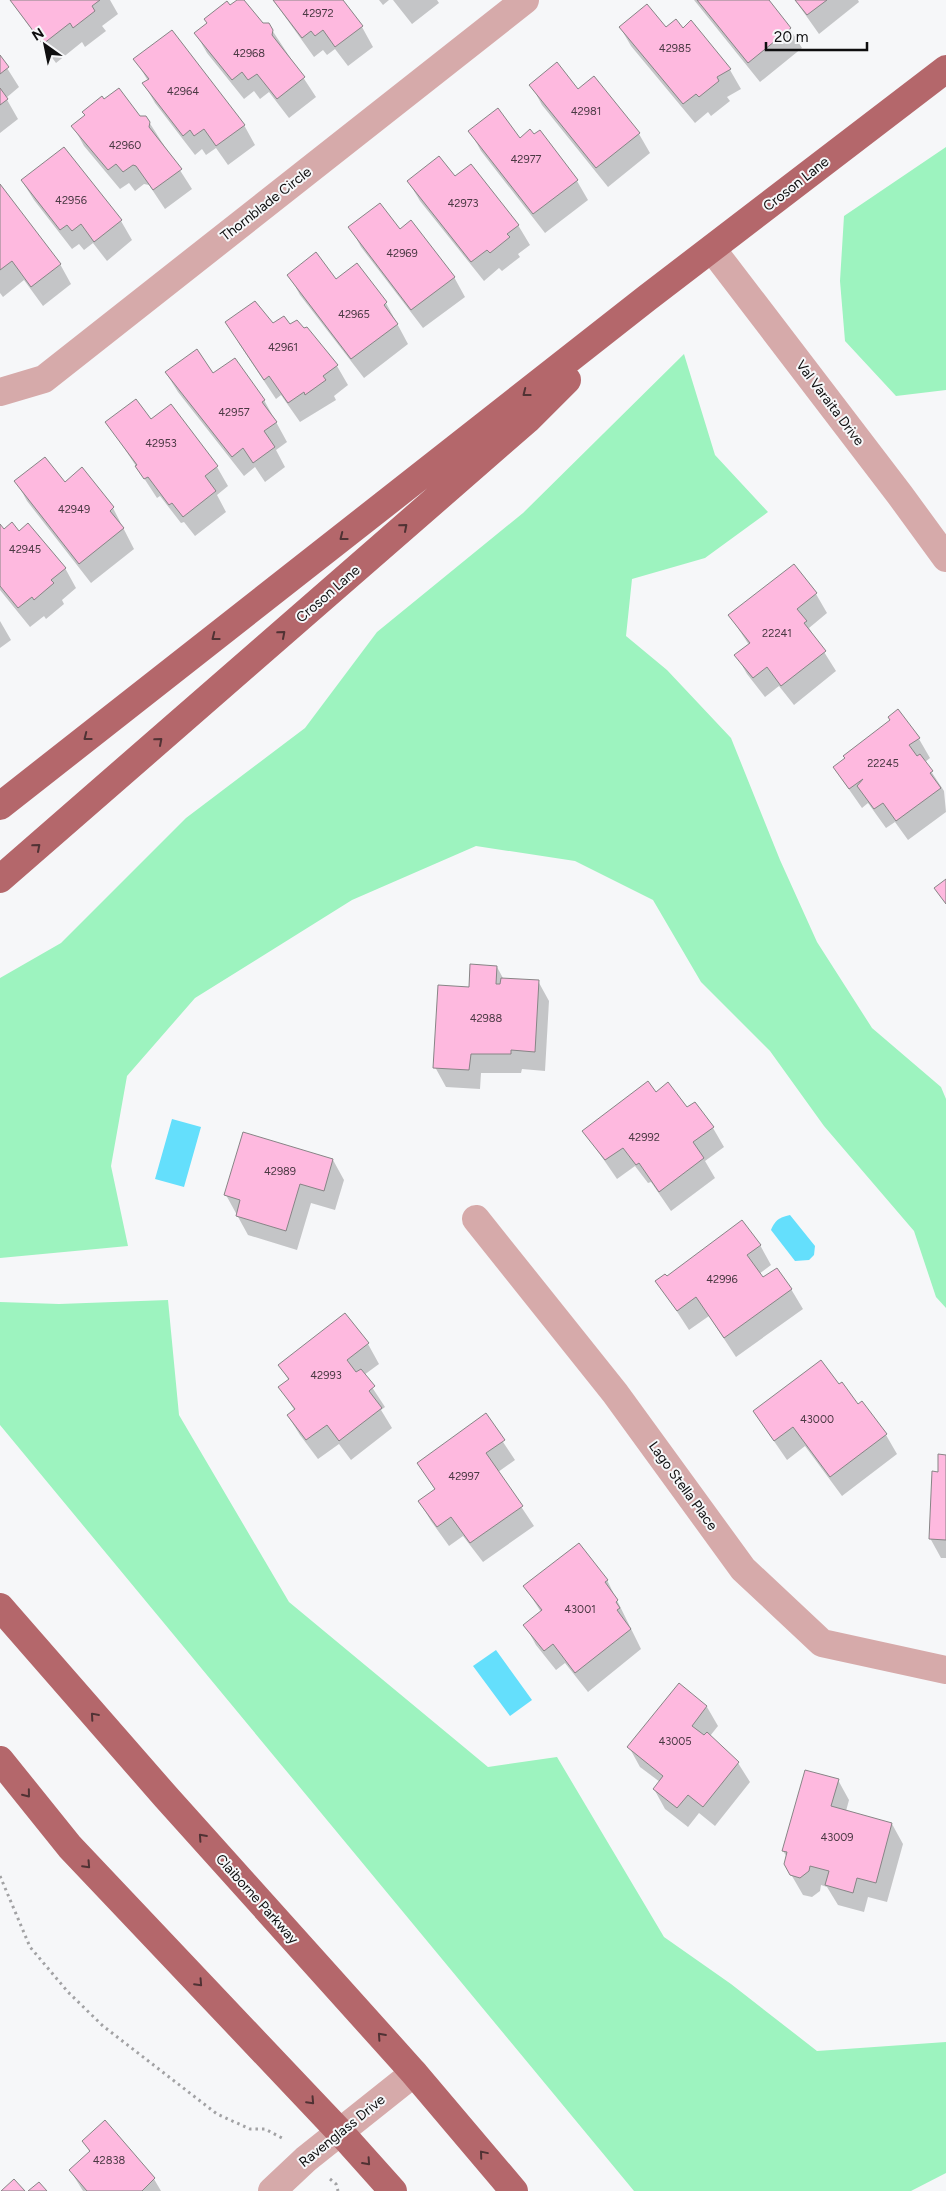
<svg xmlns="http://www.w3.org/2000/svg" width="946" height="2191" viewBox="0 0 946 2191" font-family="Figtree,sans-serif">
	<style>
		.green { fill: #9df3bf }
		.water { fill: #64dffc }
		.shadow { fill: #0003 }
		.building { fill: #feb9df; stroke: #878586 }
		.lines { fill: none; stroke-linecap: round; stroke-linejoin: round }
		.path { stroke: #a2a2a4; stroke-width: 3; stroke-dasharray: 2.5 4; stroke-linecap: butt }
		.minor { stroke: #d6aaaa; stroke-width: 28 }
		.major { stroke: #b4676b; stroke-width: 28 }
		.oneway { stroke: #503234 }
		.labels { text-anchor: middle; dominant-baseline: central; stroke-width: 4; stroke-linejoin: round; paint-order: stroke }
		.number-label { font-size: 11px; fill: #4a3943 }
		.street-label { font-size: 14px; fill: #0e0e0f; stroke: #f6f7f9 }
	</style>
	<rect width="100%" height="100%" fill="#f6f7f9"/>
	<path class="green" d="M946 147V390L896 396 845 341 840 281 844 216Z
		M684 354 715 455 768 512 705 558 632 579 626 636 667 670 731 738 780 860 817 942 872 1028 941 1087 946 1099V1308L936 1297 914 1231 824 1126 770 1051 701 982 653 900 575 861 476 846 352 900 195 998 127 1076 111 1166 128 1246 0 1258V978L61 943 186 818 305 728 377 632 523 513Z
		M168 1300 179 1415 289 1602 488 1767 557 1757 664 1937 731 1984 817 2051 946 2042V2173L911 2191H634L0 1425V1302L59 1304Z"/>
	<path class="water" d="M172 1119 201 1127 184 1187 155 1179Z
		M790 1215 815 1246 814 1255 809 1260 795 1261 771 1230C776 1219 779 1218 790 1215Z
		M496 1650 532 1700 510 1716 473 1666Z"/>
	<path class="shadow" d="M10 0H110L118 14 102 26 106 31 85 47 82 42 56 63Z
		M239 0H243L263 25 272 30 316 97 289 118 269 92 260 99 254 91 244 99 207 53 196 34Z
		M273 0H341L362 27 373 47 348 66 335 49 327 55 323 50 314 57Z
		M379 0H389L383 5Z
		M393 0H437L439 3 412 24Z
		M694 0H767L790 29 802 48 760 82Z
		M795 0H858L859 2 819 34Z
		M691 22 730 70 741 89 727 97 730 101 711 116 708 112 695 123 631 46 620 27 683 29Z
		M0 57 19 87 6 98 18 119 0 133Z
		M135 59 244 125 255 145 228 165 216 148 206 155 202 149 195 155 155 103 144 84 148 81Z
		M531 85 578 91 639 134 650 153 608 187 542 105Z
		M83 112 149 122 192 189 165 209 149 185 144 184 135 191 129 183 120 189 84 146 73 126 86 116Z
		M470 131 520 139 577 181 588 200 545 233 481 151Z
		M455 178 518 225 530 245 518 254 520 257 502 271 499 268 484 281 420 201 408 181Z
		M22 181 121 221 132 240 107 261 93 243 84 250 79 244 72 249 34 200Z
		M0 186 60 264 71 284 43 306 24 280 3 297 0 293Z
		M350 227 399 231 454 277 465 297 423 328 361 247Z
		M289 275 336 281 386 303 408 344 364 378 300 295Z
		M272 325 303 330 307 328 337 366 348 385 334 396 336 400 300 422 281 395 276 399 238 342Z
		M166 373 213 375 264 400 287 442 276 450 285 467 265 482 255 467 244 476 178 392Z
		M151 421 217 467 228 486 217 495 226 512 195 536 184 522 181 523 160 496 157 498 107 422Z
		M82 469 113 508 134 549 91 583 27 501 16 481 64 483Z
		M0 526 4 530 19 532 65 568 76 588 62 600 64 604 46 619 44 616 30 627 0 590Z
		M816 594 827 613 809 628 836 671 794 705 779 686 765 697 747 674 736 655 749 645 730 616Z
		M0 621 11 640 0 648Z
		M919 739 930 758 925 762 944 791 946 812 908 840 895 822 886 828 868 803 862 808 834 768Z
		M497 967 504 980 538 981 549 1001 545 1071 522 1069 521 1073H481L480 1089 446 1087 435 1067 470 988Z
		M656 1093 713 1128 724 1147 705 1161 715 1178 671 1211 651 1182 648 1183 635 1166 617 1179 584 1131Z
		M333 1160 344 1180 335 1210 311 1203 297 1250 248 1235 226 1195Z
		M760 1245 771 1265 759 1274 763 1279 791 1289 803 1309 736 1357 709 1316 689 1330 657 1281Z
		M345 1315 368 1344 379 1364 364 1375 385 1407 381 1410 392 1428 351 1460 339 1444 318 1459 300 1435 288 1416 295 1411 280 1388 289 1381 280 1365Z
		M838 1386 886 1435 897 1454 842 1496 805 1446 787 1460 754 1412Z
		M485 1415 515 1460 498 1472 534 1526 483 1562 463 1536 449 1546 431 1521 419 1501 435 1490 418 1463Z
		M946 1456V1558H941L930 1538 939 1473Z
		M607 1580 641 1649 588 1692 565 1663 556 1670 536 1645 525 1625 541 1612 525 1587Z
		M707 1707 718 1726 710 1736 738 1763 750 1782 715 1826 699 1813 688 1827 665 1809 654 1789 660 1782 640 1767 629 1747Z
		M838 1780 849 1800 846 1811 892 1824 903 1844 887 1902 868 1897 864 1912 838 1905 827 1887 821 1885 820 1891 812 1897 803 1895 785 1864 787 1857 783 1851Z
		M84 2142 154 2179 161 2191H83L70 2170 90 2153Z"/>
	<path class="building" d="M10 0H100L92 6 95 11 73 28 70 23 43 44Z
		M237 0H244L263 23H269L273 30 272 35 305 77 277 99 257 74 248 80 242 72 232 80 194 33 207 23 204 19 227 1 230 5Z
		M273 0H343L363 26 335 47 323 30 315 36 311 31 302 38Z
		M697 0H769L791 28 748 63Z
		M795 0H827L807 15Z
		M647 4 666 27 676 19 683 28 691 20 731 69 717 77 719 81 699 97 696 94 683 104 619 27Z
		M172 30 245 125 216 146 204 129 194 136 190 130 183 136 142 83 149 79 133 59Z
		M0 55 9 67 0 74Z
		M557 62 578 89 594 76 640 133 596 168 529 85Z
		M0 88 8 99 0 105Z
		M119 88 140 116H146L150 122 149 127 182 169 153 190 136 166 133 165 123 172 116 164 108 170 71 126 85 115 82 112 102 96 104 99Z
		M498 108 520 138 530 129 534 134 540 130 578 180 533 214 468 131Z
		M64 147 122 220 94 242 81 224 72 231 67 225 60 230 21 180Z
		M439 156 455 176 471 164 519 225 507 234 510 237 490 253 487 250 471 262 407 181Z
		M0 184 61 264 31 287 12 261 0 270Z
		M380 203 400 229 411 220 455 277 411 310 348 227Z
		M316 252 336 279 357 263 387 302 384 305 398 324 351 359 287 275Z
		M255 301 273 323 284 316 290 324 297 320 304 328 307 327 338 365 323 376 326 380 305 395 304 392 288 403 269 376 264 380 225 322Z
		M197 349 213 373 235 358 265 400 262 402 277 422 264 431 275 447 253 463 243 448 232 457 165 372Z
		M136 399 151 419 171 404 218 466 205 476 216 491 183 517 172 503 169 505 148 477 144 479 135 466 137 465 105 422Z
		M45 457 65 482 82 467 114 507 110 511 124 528 79 564 14 481Z
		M12 522 19 531 28 523 66 568 51 580 54 583 34 600 32 597 18 608 0 586V524L4 529Z
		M794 564 817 593 797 609 807 621 804 623 826 651 781 686 767 667 753 678 734 655 750 643 728 615Z
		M898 709 920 738 909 745 917 756 920 754 933 771 930 773 941 788 896 821 883 803 874 809 857 786 863 779 849 789 833 767 845 758 843 756 890 720 888 717Z
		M946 879V904L934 888Z
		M470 964 497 966 496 984H500L501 978 539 980 535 1052 511 1050V1054H471L469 1070 433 1068 438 985 469 987Z
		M648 1081 656 1092 668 1082 687 1107 695 1102 714 1127 693 1142 704 1158 659 1192 639 1163 636 1165 623 1148 605 1160 582 1131Z
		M243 1132 333 1159 324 1191 300 1184 286 1231 236 1216 240 1200 224 1195Z
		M742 1220 761 1245 747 1255 763 1277 777 1268 792 1289 724 1338 696 1297 677 1311 655 1281 665 1274 667 1276Z
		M345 1313 369 1343 347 1360 356 1372 361 1369 375 1386 369 1391 382 1408 339 1441 327 1425 306 1440 287 1415 295 1409 278 1387 289 1379 278 1365Z
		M821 1360 839 1384 842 1382 858 1404 862 1401 887 1434 830 1477 793 1427 774 1441 753 1411Z
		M486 1413 505 1440 486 1453 523 1506 470 1543 451 1517 437 1527 418 1501 435 1489 417 1463Z
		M938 1454 946 1455V1540L929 1539 932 1471 938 1472Z
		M579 1543 608 1580 605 1582 618 1600 616 1602 620 1608 617 1610 631 1629 575 1673 553 1644 544 1651 523 1625 542 1610 523 1586Z
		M679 1683 707 1706 692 1726 704 1735 707 1732 739 1762 703 1807 688 1795 677 1808 653 1789 663 1776 627 1747Z
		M805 1770 839 1779 831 1806 892 1823 876 1883 857 1878 853 1893 825 1885 829 1871 810 1866 809 1871 800 1878 790 1875 784 1864 787 1852 782 1851Z
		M105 2120 155 2178 142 2191H87L69 2170 90 2151 82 2141Z
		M14 2179 25 2191H1Z
		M39 2182 47 2191H28Z"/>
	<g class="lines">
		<path class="path" d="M0 1876 30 1947 68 1992 103 2026 217 2114 250 2129H265L282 2138
			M330 2179 336 2184 338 2191"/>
		<path class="minor" d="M712 249 900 495 946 558
			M0 392 44 379 525 0
			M476 1219 615 1393 743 1569 822 1643 946 1670
			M272 2191 306 2159 414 2073"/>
		<path class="major" d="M0 806 647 298 946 69
			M0 879 527 420 567 380
			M0 1607 166 1797 414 2073 514 2191
			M0 1760 70 1847 341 2133 393 2191"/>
	</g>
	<defs><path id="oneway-chevron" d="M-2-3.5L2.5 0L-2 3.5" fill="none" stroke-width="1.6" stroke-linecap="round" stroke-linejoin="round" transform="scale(1.25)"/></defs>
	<g class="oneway">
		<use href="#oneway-chevron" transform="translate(526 393) rotate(142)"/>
		<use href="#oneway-chevron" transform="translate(404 527) rotate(-41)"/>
		<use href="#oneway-chevron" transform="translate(343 537) rotate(142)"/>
		<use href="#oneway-chevron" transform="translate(282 634) rotate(-41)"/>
		<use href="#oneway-chevron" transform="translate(215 637) rotate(142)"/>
		<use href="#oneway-chevron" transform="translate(87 737) rotate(142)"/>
		<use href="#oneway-chevron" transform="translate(159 741) rotate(-41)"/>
		<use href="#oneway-chevron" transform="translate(37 847) rotate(-41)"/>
		<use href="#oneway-chevron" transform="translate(94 1716) rotate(-131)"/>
		<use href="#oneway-chevron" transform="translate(27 1794) rotate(51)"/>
		<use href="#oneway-chevron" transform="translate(202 1837) rotate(-132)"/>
		<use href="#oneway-chevron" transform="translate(87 1865) rotate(47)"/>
		<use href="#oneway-chevron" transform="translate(199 1983) rotate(47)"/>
		<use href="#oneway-chevron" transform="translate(381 2036) rotate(-132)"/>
		<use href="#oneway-chevron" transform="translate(311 2101) rotate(47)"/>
		<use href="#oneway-chevron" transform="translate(483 2154) rotate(-130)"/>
		<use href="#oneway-chevron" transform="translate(367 2162) rotate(48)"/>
	</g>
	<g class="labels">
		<g class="number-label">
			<text x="318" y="13">42972</text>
			<text x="675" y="48">42985</text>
			<text x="249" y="53">42968</text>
			<text x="183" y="91">42964</text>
			<text x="586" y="111">42981</text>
			<text x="125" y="145">42960</text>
			<text x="526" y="159">42977</text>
			<text x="71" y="200">42956</text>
			<text x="463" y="203">42973</text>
			<text x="402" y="253">42969</text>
			<text x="354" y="314">42965</text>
			<text x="283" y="347">42961</text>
			<text x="234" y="412">42957</text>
			<text x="161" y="443">42953</text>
			<text x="74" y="509">42949</text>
			<text x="25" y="549">42945</text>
			<text x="777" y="633">22241</text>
			<text x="883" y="763">22245</text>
			<text x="486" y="1018">42988</text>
			<text x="644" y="1137">42992</text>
			<text x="280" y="1171">42989</text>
			<text x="722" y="1279">42996</text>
			<text x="326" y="1375">42993</text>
			<text x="817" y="1419">43000</text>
			<text x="464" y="1476">42997</text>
			<text x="580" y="1609">43001</text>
			<text x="675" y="1741">43005</text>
			<text x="837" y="1837">43009</text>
			<text x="109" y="2160">42838</text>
		</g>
		<g class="street-label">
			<text transform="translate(796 184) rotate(-38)">Croson Lane</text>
			<text transform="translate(266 204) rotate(-38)">Thornblade Circle</text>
			<text transform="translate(830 403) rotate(53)">Val Varaita Drive</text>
			<text transform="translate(328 594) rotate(-41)">Croson Lane</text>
			<text transform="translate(683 1486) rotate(54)">Lago Stella Place</text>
			<text transform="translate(257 1899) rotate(48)">Claiborne Parkway</text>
			<text transform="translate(342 2131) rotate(-39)">Ravenglass Drive</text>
		</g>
	</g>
	<g transform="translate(45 45) rotate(327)" stroke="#f6f7f9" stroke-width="4" paint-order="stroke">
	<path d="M0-4L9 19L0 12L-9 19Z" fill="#0e0e0f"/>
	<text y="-8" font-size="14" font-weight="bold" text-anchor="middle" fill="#0e0e0f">N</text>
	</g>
	<path d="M766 42v8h101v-8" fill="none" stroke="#0e0e0f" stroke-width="2.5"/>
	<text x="774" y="42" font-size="15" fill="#0e0e0f" stroke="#f6f7f9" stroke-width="4" paint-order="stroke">20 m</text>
</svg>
